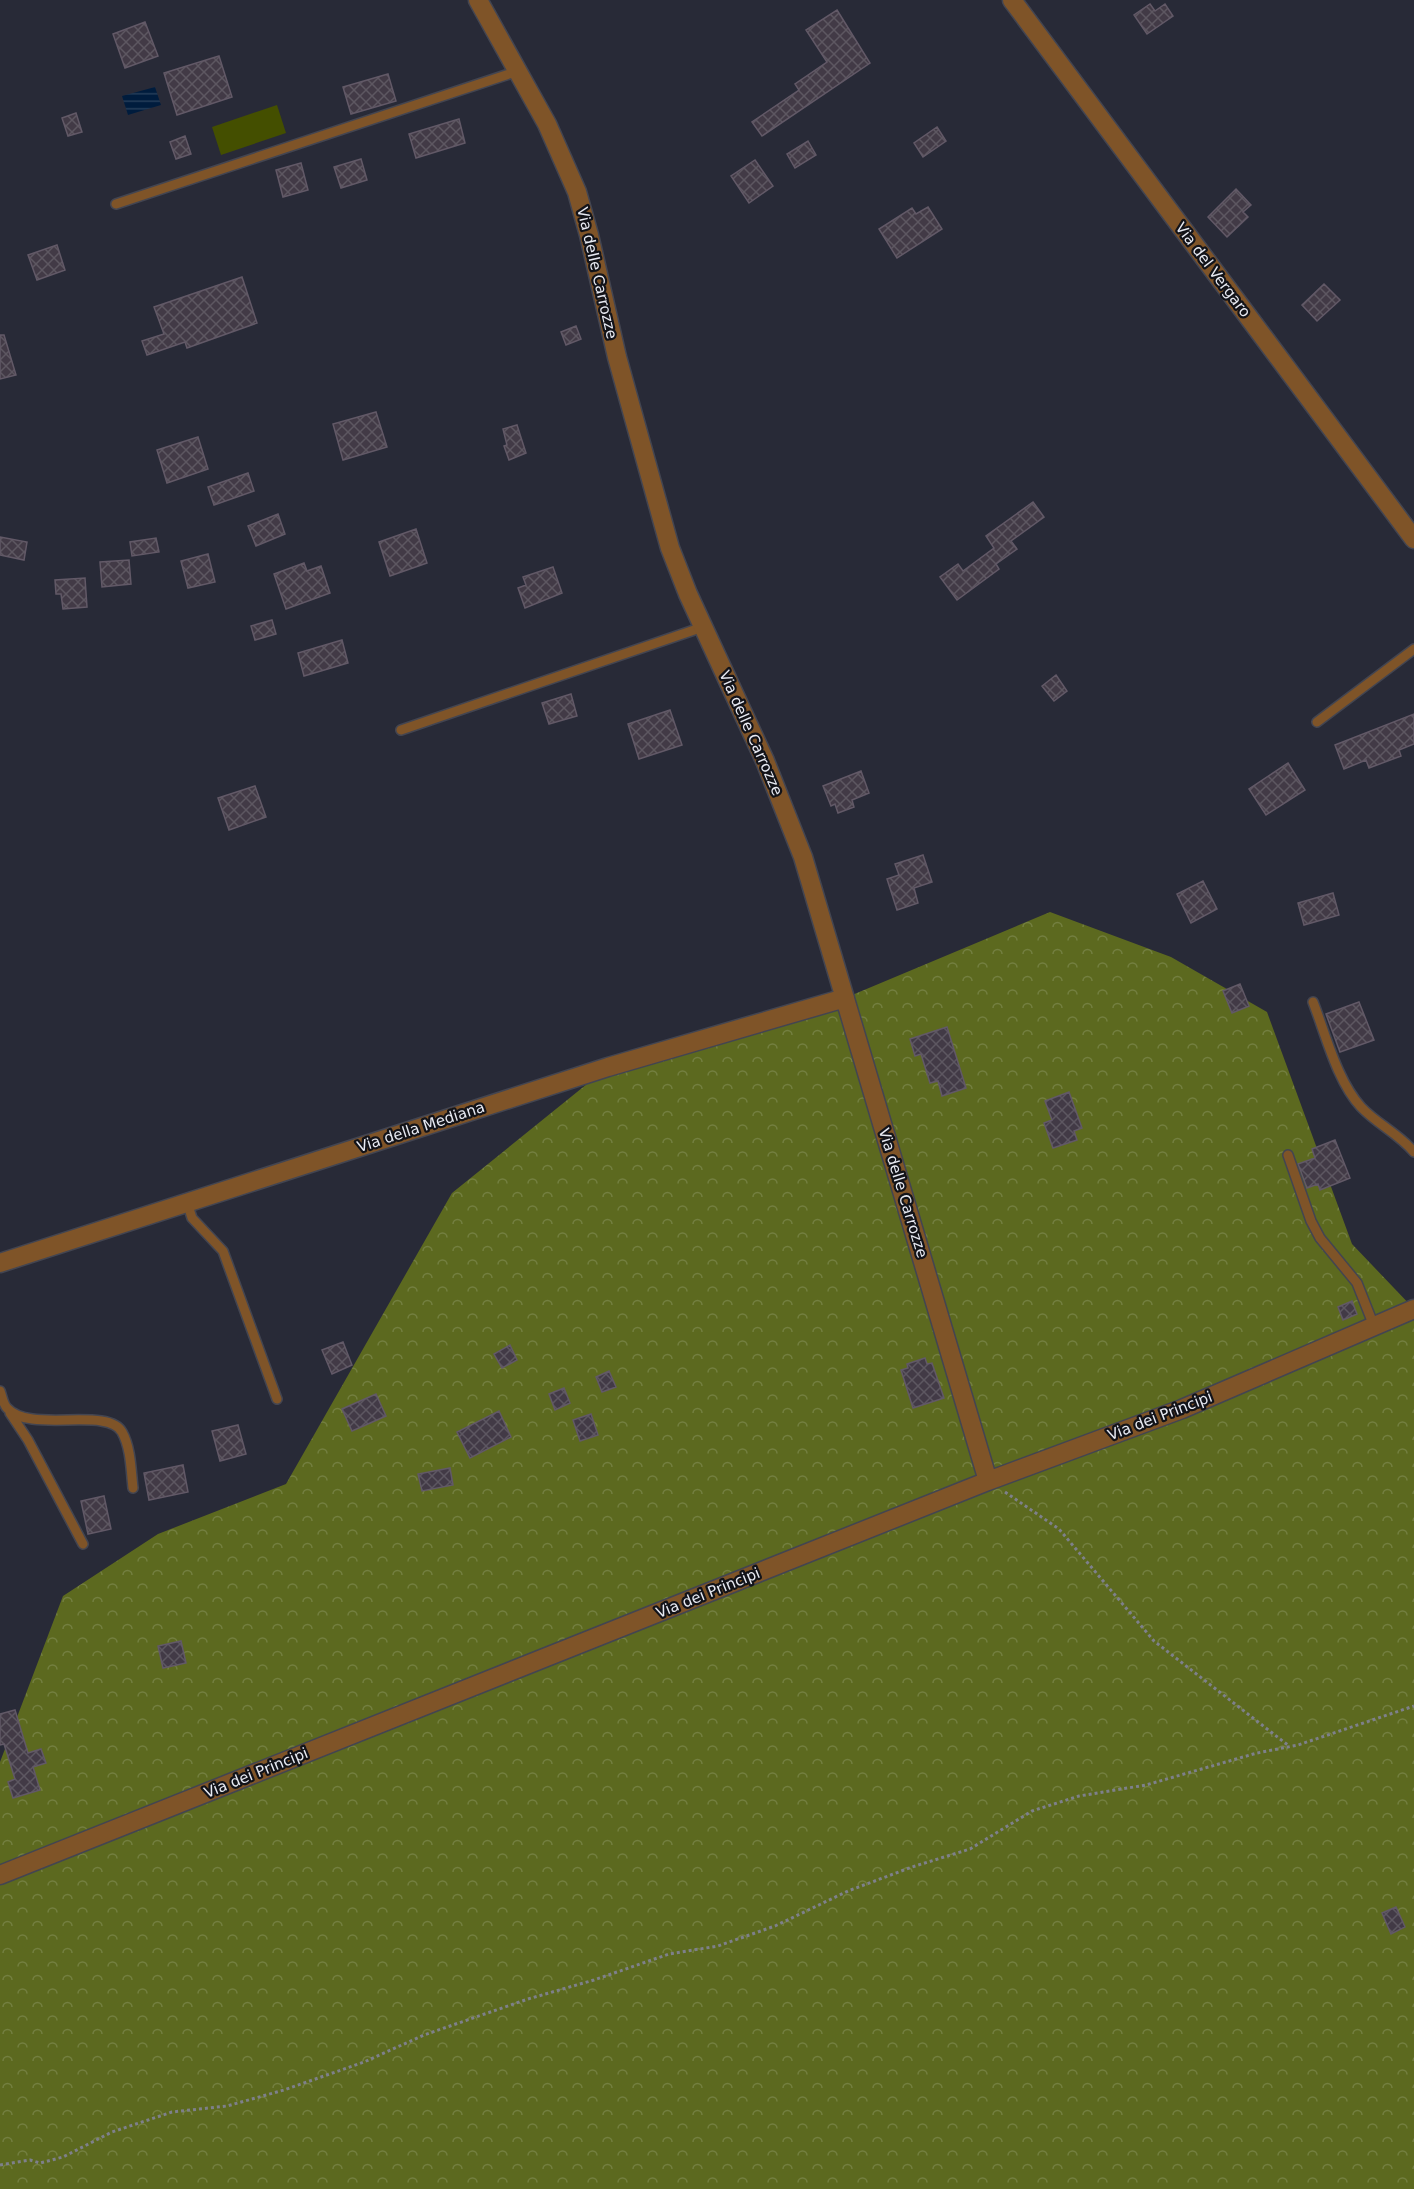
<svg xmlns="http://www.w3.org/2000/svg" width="1414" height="2189" viewBox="0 0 1414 2189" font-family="'DejaVu Sans',sans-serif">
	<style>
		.grass { fill: #444f00 }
		.forest { fill: url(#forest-crowns) }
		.water { fill: url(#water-rules) }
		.building { fill: url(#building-cross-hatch); stroke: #625967; stroke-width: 1.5 }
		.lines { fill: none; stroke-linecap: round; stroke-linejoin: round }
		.lane-casing { stroke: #434551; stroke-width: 12 }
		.street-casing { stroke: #434551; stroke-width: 21 }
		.path { stroke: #7e808b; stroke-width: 3; stroke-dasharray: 3 3; stroke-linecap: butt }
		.lane { stroke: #7f5428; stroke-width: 9 }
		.street { stroke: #7f5428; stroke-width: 18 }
		.labels { text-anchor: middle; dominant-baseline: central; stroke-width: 4.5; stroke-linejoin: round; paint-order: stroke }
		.street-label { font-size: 15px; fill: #e8eaf2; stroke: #121319 }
	</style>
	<defs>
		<pattern id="forest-crowns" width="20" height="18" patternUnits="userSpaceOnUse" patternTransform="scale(1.5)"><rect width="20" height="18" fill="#5c691f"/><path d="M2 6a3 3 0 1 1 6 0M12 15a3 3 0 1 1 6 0" fill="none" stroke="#737f40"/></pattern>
		<pattern id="water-rules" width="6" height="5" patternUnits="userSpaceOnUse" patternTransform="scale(1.5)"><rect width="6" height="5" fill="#001c3d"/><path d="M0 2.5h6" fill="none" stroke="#253d5a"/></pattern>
		<pattern id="building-cross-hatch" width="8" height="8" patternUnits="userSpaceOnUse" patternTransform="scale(1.5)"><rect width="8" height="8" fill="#423a46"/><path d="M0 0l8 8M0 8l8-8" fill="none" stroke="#5d5761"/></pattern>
	</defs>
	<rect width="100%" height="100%" fill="#282a37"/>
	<path class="grass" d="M277 105 286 133 221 155 212 127Z"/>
	<path class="forest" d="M1050 912 1171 957 1267 1012 1352 1244 1414 1309V2189H0V1762L63 1596 158 1534 286 1484 452 1193 608 1067 845 998Z"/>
	<path class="water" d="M155 87 161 105 128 115 122 96Z"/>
	<path class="building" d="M1150 4 1155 11 1165 4 1173 16 1147 34 1134 15Z
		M837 10 870 63 762 136 752 122 799 90 795 84 827 62 806 30Z
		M145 22 158 56 125 68 113 34Z
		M219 56 232 97 177 115 164 73Z
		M388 74 396 101 351 114 343 87Z
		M76 113 82 132 68 136 62 118Z
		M459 119 465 143 416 158 409 134Z
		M937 127 946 141 923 157 914 143Z
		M185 136 191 154 176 159 170 142Z
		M808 141 816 155 795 168 787 154Z
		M361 159 367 180 341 188 334 167Z
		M755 160 773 186 749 203 731 176Z
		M301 163 308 190 283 197 276 170Z
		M1236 189 1251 205 1243 212 1248 217 1227 237 1208 217Z
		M928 207 942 229 897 258 879 229 912 208 916 214Z
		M57 245 65 270 37 280 28 255Z
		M242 277 257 323 187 348 185 342 147 355 142 341 164 334 154 307Z
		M1324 284 1340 300 1317 321 1302 305Z
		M576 326 581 339 566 345 561 332Z
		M0 335H4L16 375 0 379Z
		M376 412 387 447 343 460 333 424Z
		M517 425 526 453 509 460 504 446 507 445 503 429Z
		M198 437 208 469 167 483 157 450Z
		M248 473 254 491 214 505 208 487Z
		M1033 502 1044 517 1011 541 1017 549 996 564 999 569 957 600 940 577 958 564 963 571 994 548 986 536Z
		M278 514 285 534 256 546 248 526Z
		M416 529 427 563 390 576 379 542Z
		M0 537 27 542 24 560 0 555Z
		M156 538 159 552 132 556 130 542Z
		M208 554 215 582 188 588 181 561Z
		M129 560 131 584 102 587 100 562Z
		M304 563 307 571 321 566 330 593 286 609 274 574Z
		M553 567 562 593 525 608 518 588 526 585 523 577Z
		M85 578 87 607 63 609 61 594H56L55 580Z
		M272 620 276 634 255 640 251 626Z
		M342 640 348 663 304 676 298 653Z
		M1056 675 1067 691 1054 701 1042 686Z
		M571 694 577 716 549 724 542 703Z
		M670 710 682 745 639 759 628 724Z
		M1414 714V744L1399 750 1401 756 1369 768 1366 760 1344 769 1335 745Z
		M1288 763 1305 790 1266 815 1249 789Z
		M861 771 869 793 852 800 854 807 838 813 835 804 831 806 823 786Z
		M255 786 266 817 229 830 218 798Z
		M923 855 932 882 914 888 918 903 897 910 887 879 899 875 895 864Z
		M1203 881 1217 909 1191 923 1177 894Z
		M1333 893 1339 915 1304 925 1298 903Z
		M1240 984 1249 1006 1232 1013 1223 991Z
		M1359 1002 1374 1040 1340 1052 1326 1014Z
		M947 1027 966 1088 942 1096 938 1081 930 1083 921 1054 915 1056 910 1039Z
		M1069 1092 1082 1128 1074 1131 1077 1140 1053 1148 1044 1123 1052 1120 1045 1101Z
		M1335 1140 1350 1178 1320 1190 1318 1184 1307 1188 1298 1164 1315 1158 1312 1149Z
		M1352 1301 1357 1314 1343 1320 1338 1307Z
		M343 1342 352 1365 332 1374 322 1350Z
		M510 1345 517 1360 502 1368 494 1354Z
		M925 1358 927 1364 932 1363 944 1398 913 1408 901 1370 908 1368 907 1364Z
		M609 1371 616 1387 602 1392 596 1377Z
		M564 1388 570 1403 555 1410 549 1394Z
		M376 1394 386 1416 352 1431 342 1409Z
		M499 1411 511 1437 470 1458 457 1432Z
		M591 1414 598 1435 580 1441 573 1420Z
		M238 1425 246 1454 220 1461 212 1431Z
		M183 1465 188 1492 149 1500 144 1473Z
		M450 1468 453 1485 422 1491 418 1474Z
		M104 1496 111 1529 88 1534 81 1501Z
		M181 1641 186 1663 163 1668 158 1646Z
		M15 1710 28 1753 41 1749 46 1763 33 1767 40 1790 13 1798 8 1782 15 1779 4 1744 0 1745V1714Z
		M1396 1907 1405 1927 1391 1934 1382 1913Z"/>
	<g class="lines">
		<defs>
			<path id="lane" d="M116 204 518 71
				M1317 722 1414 649
				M401 730 703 627
				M1313 1002C1326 1035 1337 1081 1361 1107 1377 1124 1399 1134 1414 1152
				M1288 1155 1311 1221 1320 1238 1357 1283 1374 1326
				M187 1202 192 1218 223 1251 277 1399
				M0 1391C2 1396 3 1404 7 1408 29 1434 108 1406 122 1432 131 1448 131 1471 133 1488
				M10 1413 28 1440 83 1544"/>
			<path id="street" d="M478 0 547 124 577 192 589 235 617 357 670 548 688 594 765 761 803 857 988 1481
				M1012 0 1414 539
				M0 1263 608 1067 845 998
				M0 1875 988 1481 1182 1409 1414 1309"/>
		</defs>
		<use href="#lane" class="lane-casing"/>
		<use href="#street" class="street-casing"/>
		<path class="path" d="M1005 1492 1059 1529 1154 1641 1289 1746
			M0 2165 30 2160 40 2163 63 2157 112 2132 172 2112 227 2106 284 2090 364 2062 424 2035 528 1999 594 1980 669 1954 718 1946 775 1926 848 1891 912 1867 970 1849 1032 1811 1079 1796 1146 1785 1257 1753 1298 1745 1414 1706"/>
		<use href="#lane" class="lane"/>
		<use href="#street" class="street"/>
	</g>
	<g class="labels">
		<g class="street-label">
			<text transform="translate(1213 270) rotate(53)">Via del Vergaro</text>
			<text transform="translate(597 273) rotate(77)">Via delle Carrozze</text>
			<text transform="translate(751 733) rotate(66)">Via delle Carrozze</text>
			<text transform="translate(421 1127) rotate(-18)">Via della Mediana</text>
			<text transform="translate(903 1193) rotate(73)">Via delle Carrozze</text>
			<text transform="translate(1160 1416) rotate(-21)">Via dei Principi</text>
			<text transform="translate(708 1593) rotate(-22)">Via dei Principi</text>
			<text transform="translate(256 1773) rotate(-22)">Via dei Principi</text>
		</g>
	</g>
</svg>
